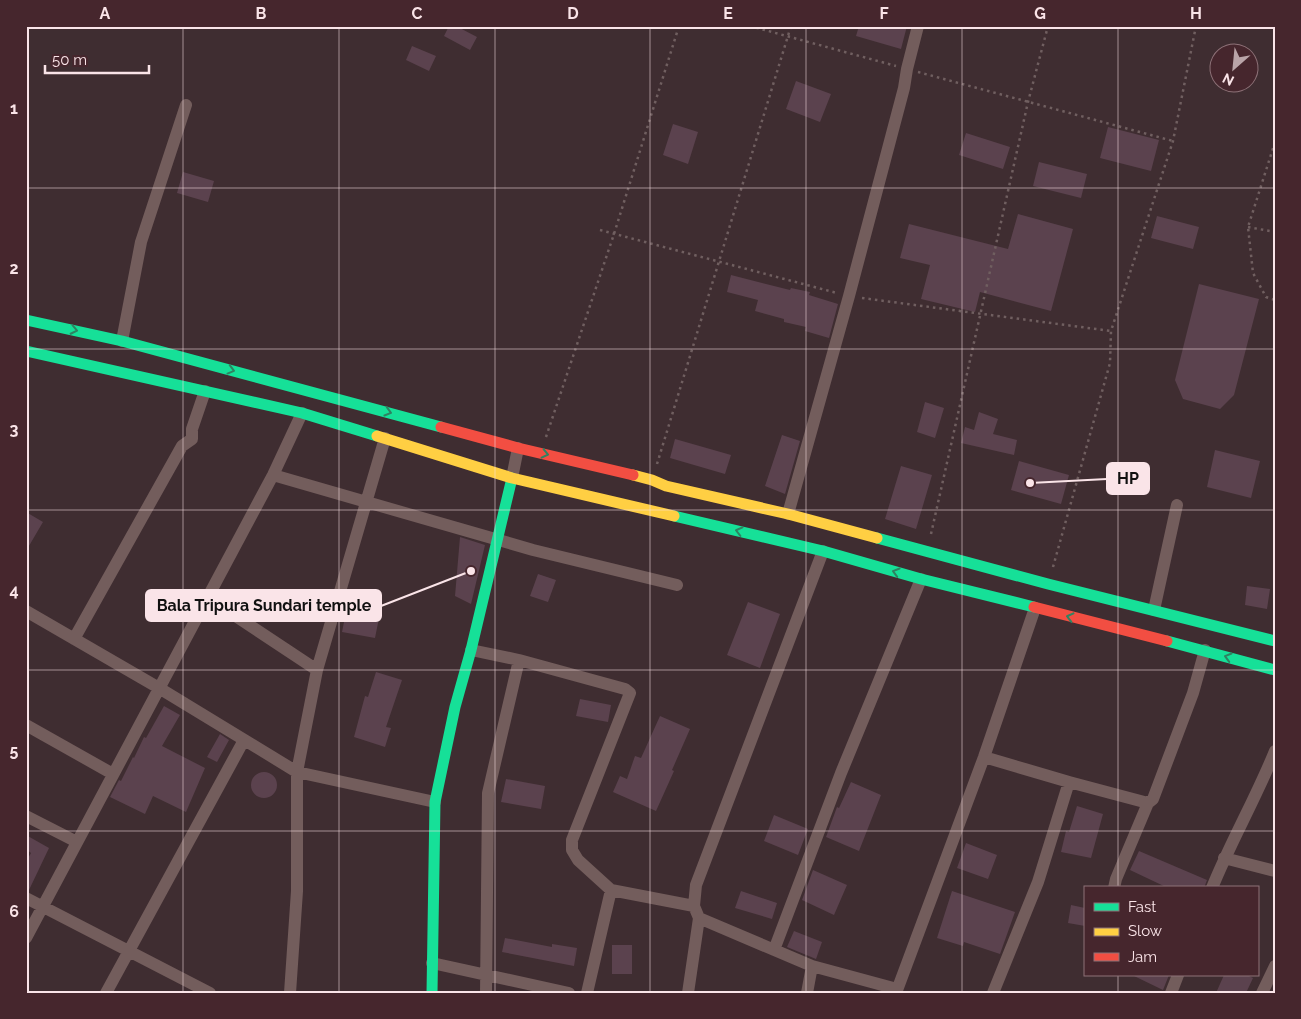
<svg xmlns="http://www.w3.org/2000/svg" width="1301" height="1019" viewBox="0 0 1301 1019" font-family="Raleway,sans-serif">
	<style>
		.building { fill: #5b424e }
		.lines { fill: none; stroke-linecap: round; stroke-linejoin: round }
		.path { stroke: #705f60; stroke-width: 2.5; stroke-dasharray: 2.5 4; stroke-linecap: butt }
		.street { stroke: #735d5c; stroke-width: 12 }
		.fast { stroke: #16e098; stroke-width: 11 }
		.slow { stroke: #ffcf43; stroke-width: 11 }
		.jam { stroke: #f24e42; stroke-width: 11 }
		.oneway { stroke: #2e8362 }
		.grid { fill: none; stroke: #fae4e8; stroke-width: 1; stroke-opacity: 0.55 }
		.leader { fill: none; stroke: #fae4e8; stroke-width: 2 }
		.callout-dot { fill: #fae4e8; stroke: #46262d; stroke-width: 2 }
		.callout { fill: #fae4e8; stroke: #fae4e8; stroke-width: 2 }
		.callout-label { font-size: 16px; text-anchor: middle; font-weight: bold; fill: #111 }
		.neatline { fill: none; stroke: #fae4e8; stroke-width: 2 }
		.grid-label { font-size: 16px; text-anchor: middle; font-weight: bold; fill: #fae4e8 }
	</style>
	<rect width="100%" height="100%" fill="#3f2d31"/>
	<path class="building" d="M449 26H456L477 37 470 50 444 36Z
		M859 26H907L901 49 856 36Z
		M412 46 436 56 429 71 406 60Z
		M796 81 831 94 820 122 786 109Z
		M673 124 698 132 688 164 663 155Z
		M1108 127 1159 140 1151 171 1100 158Z
		M966 133 1010 147 1003 169 959 155Z
		M1039 162 1087 174 1081 198 1033 186Z
		M183 172 214 181 208 202 177 193Z
		M1018 214 1073 229 1051 311 980 292 975 312 921 299 930 265 900 258 909 224 1008 249Z
		M1157 216 1199 227 1193 249 1151 238Z
		M731 275 790 290 791 288 810 292 809 295 838 304 829 338 805 331 806 327 784 322V319L755 311 758 300 727 292Z
		M1199 284 1259 299 1234 395 1220 409 1183 399 1175 380Z
		M925 402 944 408 935 438 917 432Z
		M979 412 998 419 993 434 1017 440 1014 455 961 443 965 427 974 430Z
		M782 435 800 441 785 494 765 486Z
		M675 439 731 455 725 474 670 458Z
		M1215 450 1260 461 1251 498 1207 487Z
		M1019 461 1069 475 1061 504 1011 490Z
		M901 466 932 475 916 529 885 519Z
		M26 512 43 522 26 551Z
		M460 537 485 545 471 604 455 596Z
		M538 574 556 580 548 602 530 596Z
		M1247 586 1270 589 1267 609 1245 605Z
		M748 602 780 614 760 668 727 655Z
		M346 612 379 618 375 638 342 632Z
		M376 672 402 680 386 727 391 728 385 747 354 737 365 696 368 697Z
		M580 699 611 705 608 722 576 716Z
		M164 706 180 715 162 746 205 768 186 812 153 796 145 814 110 797 119 780 121 781 133 757 134 758 144 737 146 738Z
		M660 716 690 729 672 770 674 771 656 811 613 792 620 776 627 779 635 756 641 758Z
		M220 734 229 740 217 762 207 757Z
		M251 785a13 13 0 1 1 26 0a13 13 0 1 1-26 0Z
		M506 779 545 786 541 809 501 802Z
		M851 782 881 795 859 851 826 837 837 807 839 808Z
		M1077 806 1103 814 1091 858 1061 852 1066 831 1069 832Z
		M774 815 808 829 798 855 764 841Z
		M26 835 49 848 29 890H26V862L31 853 26 849Z
		M966 843 997 855 988 879 957 868Z
		M1139 851 1207 880 1204 888H1168L1130 870Z
		M813 870 847 885 834 915 802 900Z
		M741 891 777 903 772 919 735 908Z
		M952 891 1015 912 1000 954 964 942 963 946 937 938Z
		M1071 905 1085 908V926L1068 923Z
		M794 931 822 942 816 959 787 947Z
		M505 938 552 947V944L577 948 574 966 502 952Z
		M612 945H632V974H612Z
		M1132 975H1169L1163 990Z
		M1224 975H1247L1253 978 1246 993H1216Z"/>
	<g class="lines">
		<path class="path" d="M750 26 896 66
			M918 72 1173 141
			M1275 142 1248 227 1253 273 1266 297 1275 300
			M1248 227 1275 232
			M600 230 837 293
			M862 298 1111 331
			M546 437 614 234 679 26
			M657 464 791 26
			M931 534 1028 102 1048 26
			M1053 567 1110 363 1111 331 1173 141 1196 26"/>
		<path class="street" d="M122 341 141 242 186 105
			M273 475 533 550 677 585
			M512 478 518 448
			M788 514 849 296 904 88 907 69 918 26
			M207 597 317 670
			M1154 610 1177 505
			M26 611 159 688 297 772 435 802
			M74 639 182 446 192 439V429L205 391
			M471 650 519 660 625 689 630 693 572 840V850L578 860 611 890 694 906
			M26 725 113 774
			M984 757 1069 782 1148 803
			M26 816 77 842
			M1224 858 1275 871
			M1114 888 1116 879 1148 803 1153 799 1193 693 1205 650
			M1212 888C1231 841 1256 798 1275 751
			M26 898 210 993
			M699 918 812 966 807 993
			M26 938 273 475 302 413
			M774 950 841 773 921 579
			M432 963 569 993
			M812 966 897 989
			M106 993 244 740
			M290 993 297 891V772L317 670 385 438
			M486 993 488 793 519 660
			M587 993 611 890
			M688 993 699 918 694 906 696 885 823 551
			M896 993 984 757 1035 608
			M993 993 1038 882 1069 782
			M1171 993 1178 975
			M1262 993 1275 966"/>
		<path class="fast" d="M26 320 122 341 441 427
			M26 351 302 413 377 436
			M674 516 823 551 921 579 1034 607
			M877 538 1048 584 1275 641
			M1167 641 1275 670
			M432 993 435 802 455 707 471 650 512 478"/>
		<path class="slow" d="M377 436 512 478 674 516
			M633 475 652 480 666 486 788 514 877 538"/>
		<path class="jam" d="M441 427 518 448 633 475
			M1034 607 1167 641"/>
	</g>
	<defs><path id="oneway-chevron" d="M-2-3.5L2.5 0L-2 3.5" fill="none" stroke-width="1.6" stroke-linecap="round" stroke-linejoin="round" transform="scale(1.25)"/></defs>
	<g class="oneway">
		<use href="#oneway-chevron" transform="translate(74 330) rotate(12)"/>
		<use href="#oneway-chevron" transform="translate(231 370) rotate(15)"/>
		<use href="#oneway-chevron" transform="translate(388 412) rotate(16)"/>
		<use href="#oneway-chevron" transform="translate(545 454) rotate(13)"/>
		<use href="#oneway-chevron" transform="translate(739 531) rotate(-166)"/>
		<use href="#oneway-chevron" transform="translate(896 572) rotate(-164)"/>
		<use href="#oneway-chevron" transform="translate(1070 617) rotate(-166)"/>
		<use href="#oneway-chevron" transform="translate(1228 657) rotate(-164)"/>
	</g>
	<path class="grid" d="M183 26V993M339 26V993M495 26V993M650 26V993M806 26V993M962 26V993M1118 26V888M26 188H1275M26 349H1275M26 510H1275M26 670H1275M26 831H1275M1118 975V993"/>
	<path class="leader" d="M1030 483L1107 479M471 571L381 606"/>
	<g class="callout-dot">
		<circle cx="1030" cy="483" r="5"/>
		<circle cx="471" cy="571" r="5"/>
	</g>
	<g class="callout">
		<rect x="1107" y="463" width="42" height="31" rx="5"/>
		<rect x="146" y="590" width="235" height="31" rx="5"/>
	</g>
	<g class="callout-label">
		<text x="1128" y="484">HP</text>
		<text x="264" y="611">Bala Tripura Sundari temple</text>
	</g>
	<rect width="1301" height="1019" fill="none" stroke="#46262d" stroke-width="55"/>
	<rect x="1084" y="886" width="175" height="90" fill="#46262d" stroke="#8e7278"/>
	<rect x="1094" y="903" width="25" height="8" fill="#16e098" stroke="#8e7278"/>
	<text x="1128" y="912" font-size="15" fill="#fae4e8">Fast</text>
	<rect x="1094" y="928" width="25" height="8" fill="#ffcf43" stroke="#8e7278"/>
	<text x="1128" y="936" font-size="15" fill="#fae4e8">Slow</text>
	<rect x="1094" y="953" width="25" height="8" fill="#f24e42" stroke="#8e7278"/>
	<text x="1128" y="962" font-size="15" fill="#fae4e8">Jam</text>
	<g transform="translate(1234 68) rotate(207)"><circle r="24" fill="#46262d" stroke="#8e7278"/>
	<path d="M0-4L9 19L0 12L-9 19Z" fill="#b9a4a8"/>
	<text y="-8" font-size="14" font-weight="bold" text-anchor="middle" fill="#fae4e8">N</text>
	</g>
	<path d="M45 65v8h104v-8" fill="none" stroke="#fae4e8" stroke-width="2.5"/>
	<text x="52" y="65" font-size="15" fill="#fae4e8" stroke="#46262d" stroke-width="4" paint-order="stroke">50 m</text>
	<rect x="28" y="28" width="1246" height="964" class="neatline"/>
	<g class="grid-label">
		<text x="105" y="19">A</text>
		<text x="261" y="19">B</text>
		<text x="417" y="19">C</text>
		<text x="573" y="19">D</text>
		<text x="728" y="19">E</text>
		<text x="884" y="19">F</text>
		<text x="1040" y="19">G</text>
		<text x="1196" y="19">H</text>
		<text x="14" y="114">1</text>
		<text x="14" y="274">2</text>
		<text x="14" y="435">3</text>
		<text x="14" y="596">4</text>
		<text x="14" y="756">5</text>
		<text x="14" y="917">6</text>
	</g>
</svg>
